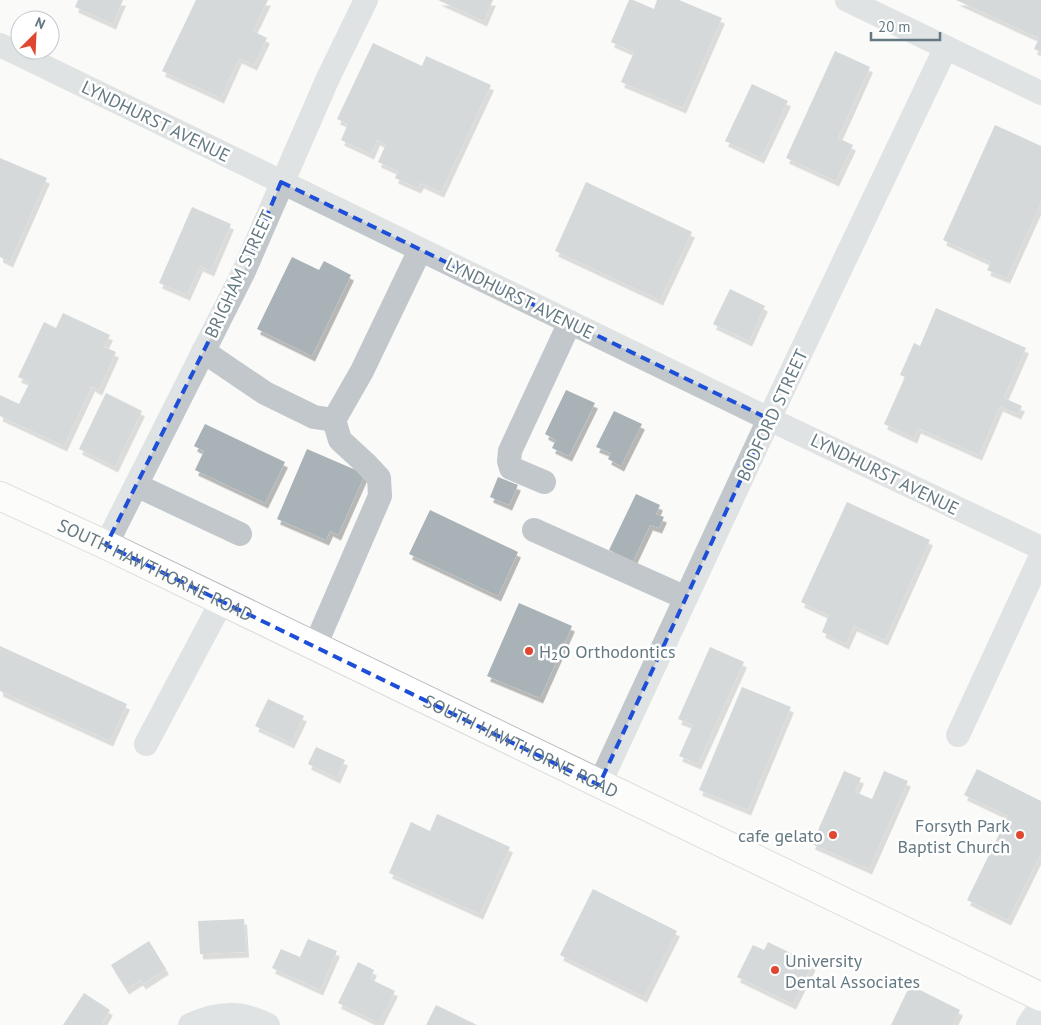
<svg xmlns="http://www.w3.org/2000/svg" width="1041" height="1025" viewBox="0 0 1041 1025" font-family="'PT Sans',sans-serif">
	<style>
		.building { fill: #a8b2b7; filter: url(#shadow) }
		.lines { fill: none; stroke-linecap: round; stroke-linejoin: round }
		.major-casing { stroke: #b5bbbe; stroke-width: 30 }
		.minor { stroke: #c1c7ca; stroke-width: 24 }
		.major { stroke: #fff; stroke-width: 28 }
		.marked { fill: none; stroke: #1d4ed8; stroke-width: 4; stroke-dasharray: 10 6; stroke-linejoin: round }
		.poi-dot { fill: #e04731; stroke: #fff; stroke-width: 2 }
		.labels { text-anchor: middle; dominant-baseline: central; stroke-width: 5; stroke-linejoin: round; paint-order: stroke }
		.street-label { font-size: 18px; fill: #657982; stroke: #fff }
		.poi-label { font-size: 18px; fill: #657982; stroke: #fff; text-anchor: start }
	</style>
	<defs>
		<filter id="shadow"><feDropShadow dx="3" dy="5.5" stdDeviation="0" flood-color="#0004"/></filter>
	</defs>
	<rect width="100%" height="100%" fill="#fafaf8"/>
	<path class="building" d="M78 0H123L113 24 75 7Z
		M196 0H268L253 31 267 38 254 65 239 58 221 98 162 71Z
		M438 0H493L484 21Z
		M629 0H633L654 9 657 0H679L722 18 683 108 621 82 634 52 611 42Z
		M956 0H1041V52L1034 49 1039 38Z
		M373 43 422 66 426 56 491 85 441 192 421 183 418 188 395 178 398 171 378 162 386 144 377 140 371 154 341 140 348 124 337 119Z
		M835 51 870 67 838 138 853 145 836 181 786 158Z
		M752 84 788 101 761 158 725 141Z
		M995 125 1041 146V203L1007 278 987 270 991 262 943 240Z
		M0 158 47 178 10 262 0 257Z
		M586 182 692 232 660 300 555 251Z
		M192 207 231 224 211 271 200 266 187 295 159 283Z
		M292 257 319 270 324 261 351 275 312 356 257 329Z
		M730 289 765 306 749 341 713 324Z
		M936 308 1026 348 1004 398 1022 406 1018 414 1000 406 979 455 918 428 914 438 884 424 905 377 900 375 914 343 920 346Z
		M63 313 110 335 104 347 116 352 99 390 92 386 64 446 0 416V395L19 404 30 382 18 377 44 322 56 328Z
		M566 390 595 403 569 456 552 448 556 440 545 434Z
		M106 393 142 411 115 467 79 449Z
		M614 411 642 424 621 466 608 459 611 453 596 447Z
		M205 424 285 462 265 503 195 470 204 451 194 446Z
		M307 449 365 474 338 535 330 531 326 540 277 519Z
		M498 477 518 485 509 505 490 497Z
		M636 494 660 505 656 514 664 517 659 528 650 525 633 561 609 550Z
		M847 502 930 540 885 640 854 626 846 644 822 632 829 615 801 602Z
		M430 510 518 552 498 596 409 554Z
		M519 603 572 626 540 698 487 676Z
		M0 646 127 704 110 741 0 691Z
		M710 647 744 662 698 764 679 756 693 725 678 719Z
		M742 687 791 707 748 810 699 790Z
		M268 699 304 716 291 743 255 726Z
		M316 747 345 760 337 778 308 764Z
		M977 769 1041 801V853L1008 920 967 900 1008 816 964 795Z
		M844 771 861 778 855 792 872 799 884 771 908 781 869 869 812 844Z
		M437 814 510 847 480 914 389 873 411 822 430 831Z
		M593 889 677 931 644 997 560 955Z
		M244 919 246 952 200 954 198 921Z
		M308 939 337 951 320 990 272 968 281 949 300 957Z
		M149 941 166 969 143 984 140 980 126 989 111 965Z
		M768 942 813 964 793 1004 737 977 753 945 764 950Z
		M358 962 374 970 370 979 395 991 379 1023 338 1003Z
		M910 985 960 1010 953 1025H891Z
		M84 993 110 1010 101 1025H63Z
		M436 1005 477 1025H426Z"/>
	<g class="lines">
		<defs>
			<g id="major">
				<path id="s1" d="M0 496 106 545 1041 997"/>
			</g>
		</defs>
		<use href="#major" class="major-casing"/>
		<path class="minor" d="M847 0 1041 93
			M0 45 769 419 1041 548
			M203 351 265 393 314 417 334 420 362 371 420 250
			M544 482 511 468 509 461 510 451 570 322
			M136 485 240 534
			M534 530 686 598
			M106 545 244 271 328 78 366 0
			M315 646 380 496 379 478 366 464 340 440 334 420
			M958 735 1041 556
			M146 744 222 601
			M599 785 769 419 946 47
			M190 1025C218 1012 240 1011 268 1025
			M1028 1025 1041 1006"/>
		<use href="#major" class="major"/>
	</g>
	<path d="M0 0H1041V1025H0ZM281 182 769 419 599 785 106 545 244 271Z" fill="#fafaf8" fill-opacity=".55" fill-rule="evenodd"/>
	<path class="marked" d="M281 182 769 419 599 785 106 545 244 271Z"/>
	<g class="poi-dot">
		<circle cx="529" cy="651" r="5"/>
		<circle cx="833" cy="835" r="5"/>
		<circle cx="1020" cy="835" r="5"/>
		<circle cx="775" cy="970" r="5"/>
	</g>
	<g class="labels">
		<g class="street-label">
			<text transform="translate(156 121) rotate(26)">LYNDHURST AVENUE</text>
			<text transform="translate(239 274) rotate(-65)">BRIGHAM STREET</text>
			<text transform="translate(520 298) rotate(26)">LYNDHURST AVENUE</text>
			<text transform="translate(772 415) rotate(-65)">BODFORD STREET</text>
			<text transform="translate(885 474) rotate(26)">LYNDHURST AVENUE</text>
			<text stroke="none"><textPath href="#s1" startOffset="172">SOUTH HAWTHORNE ROAD</textPath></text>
			<text stroke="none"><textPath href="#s1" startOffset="578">SOUTH HAWTHORNE ROAD</textPath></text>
		</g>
		<g class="poi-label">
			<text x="539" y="651">H₂O Orthodontics</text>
			<text x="1010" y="825" text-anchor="end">Forsyth Park<tspan x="1010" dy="21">Baptist Church</tspan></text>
			<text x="823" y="835" text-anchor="end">cafe gelato</text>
			<text x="785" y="960">University<tspan x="785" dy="21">Dental Associates</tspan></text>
		</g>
	</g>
	<g transform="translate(35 35) rotate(24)"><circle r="24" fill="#ffffff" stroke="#c1c9cd"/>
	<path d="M0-4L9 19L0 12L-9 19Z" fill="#e04731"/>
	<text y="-8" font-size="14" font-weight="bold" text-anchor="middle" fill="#657982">N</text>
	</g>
	<path d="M871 32v8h69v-8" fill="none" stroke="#657982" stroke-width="2.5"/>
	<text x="878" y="32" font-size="15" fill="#657982" stroke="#ffffff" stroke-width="4" paint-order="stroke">20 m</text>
</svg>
